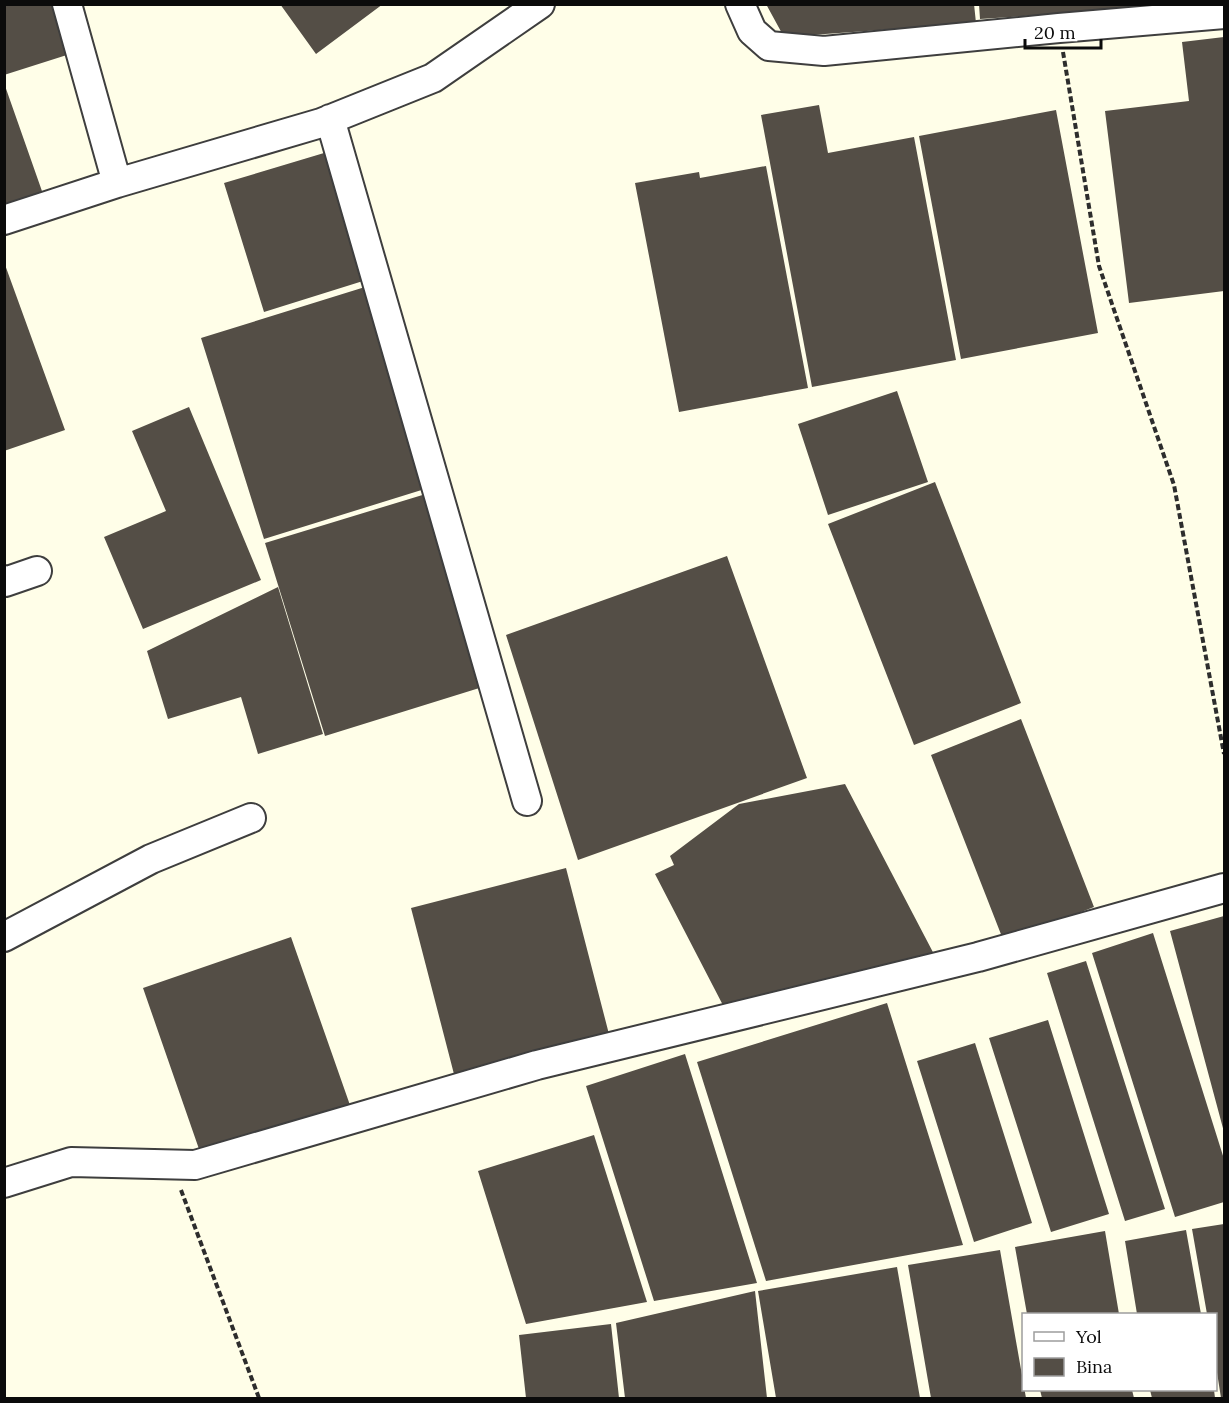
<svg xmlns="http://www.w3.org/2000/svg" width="1229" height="1403" viewBox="0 0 1229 1403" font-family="Lora,serif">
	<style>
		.building { fill: #544e46 }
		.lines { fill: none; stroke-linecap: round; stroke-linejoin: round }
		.street-casing { stroke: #3e3e3e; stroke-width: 32 }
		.path { stroke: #2d2d2d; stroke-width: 4; stroke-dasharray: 6 3; stroke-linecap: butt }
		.street { stroke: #fff; stroke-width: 28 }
	</style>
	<rect width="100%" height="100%" fill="#fffee8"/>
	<path class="building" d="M4 4H56L70 54 4 75Z
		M280 4H383L316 54Z
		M766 4H974L976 23 784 37Z
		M979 4H1145V8L980 19Z
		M1224 37V291L1129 303 1105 111 1189 101 1182 42Z
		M4 83 43 194 4 206Z
		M819 105 828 153 914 137 956 360 812 387 761 115Z
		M1056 110 1098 333 961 359 919 136Z
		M324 153 363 281 264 312 224 183Z
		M766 166 808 388 679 412 635 183 699 172 700 178Z
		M4 262 65 430 4 451Z
		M365 287 428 488 264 539 201 338Z
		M897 391 928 482 828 515 798 424Z
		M189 407 261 580 143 629 104 537 166 511 132 431Z
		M935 482 1021 703 914 745 828 524Z
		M429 493 489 685 325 736 265 543Z
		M727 556 807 778 578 860 506 635Z
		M278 587 323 734 258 754 241 697 168 719 147 651Z
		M1021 719 1094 907 1004 942 931 755Z
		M845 784 936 958 727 1013 655 874 674 865 670 856 739 804Z
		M566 868 610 1038 455 1078 411 908Z
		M1224 916V1132L1170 931Z
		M1153 933 1224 1159V1202L1175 1217 1092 953Z
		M291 937 351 1108 199 1149 143 988Z
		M1086 961 1165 1209 1125 1221 1047 973Z
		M887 1003 963 1245 766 1281 697 1062Z
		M1048 1020 1109 1214 1051 1232 989 1038Z
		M975 1043 1032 1223 974 1242 917 1061Z
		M685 1054 757 1283 654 1301 586 1086Z
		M594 1135 647 1302 526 1324 478 1171Z
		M1224 1224V1398H1221L1216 1366V1314H1207L1192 1229Z
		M1186 1230 1201 1314H1137L1125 1241Z
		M1105 1231 1119 1314H1027L1015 1247Z
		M1000 1250 1026 1398H931L908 1265Z
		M897 1267 920 1398H776L758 1291Z
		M755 1291 767 1398H625L616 1323Z
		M611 1324 619 1398H526L519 1335Z
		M1040 1390H1132L1134 1398H1042Z
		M1150 1390H1214L1215 1398H1152Z"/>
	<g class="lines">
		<defs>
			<path id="street" d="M67 4 117 183
				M740 4 752 31 769 46 824 51 1059 28 1224 14
				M330 119 527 801
				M4 220 117 183 321 123 433 78 540 4
				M4 580 5 582 37 571
				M4 937 151 859 251 818
				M4 1183 71 1162 195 1165 537 1065 978 957 1224 888"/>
		</defs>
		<use href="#street" class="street-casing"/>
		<path class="path" d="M1063 52 1099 266 1174 485 1224 754
			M181 1190 259 1398"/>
		<use href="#street" class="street"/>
	</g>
	<rect width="1229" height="1403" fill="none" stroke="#0b0b0b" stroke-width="12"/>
	<rect x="1022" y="1313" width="195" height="78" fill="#ffffff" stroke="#9d9d9d" stroke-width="1.5"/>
	<rect x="1034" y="1332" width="30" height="9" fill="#ffffff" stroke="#9d9d9d" stroke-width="1.5"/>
	<text x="1076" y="1343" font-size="18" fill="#0b0b0b">Yol</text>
	<rect x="1034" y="1358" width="30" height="18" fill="#544e46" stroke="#9d9d9d" stroke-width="1.5"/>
	<text x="1076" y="1373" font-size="18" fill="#0b0b0b">Bina</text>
	<path d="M1025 39v9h76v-9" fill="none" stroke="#0b0b0b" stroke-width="3"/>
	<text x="1034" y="39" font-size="18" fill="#0b0b0b" stroke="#ffffff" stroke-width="4.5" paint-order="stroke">20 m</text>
</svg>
